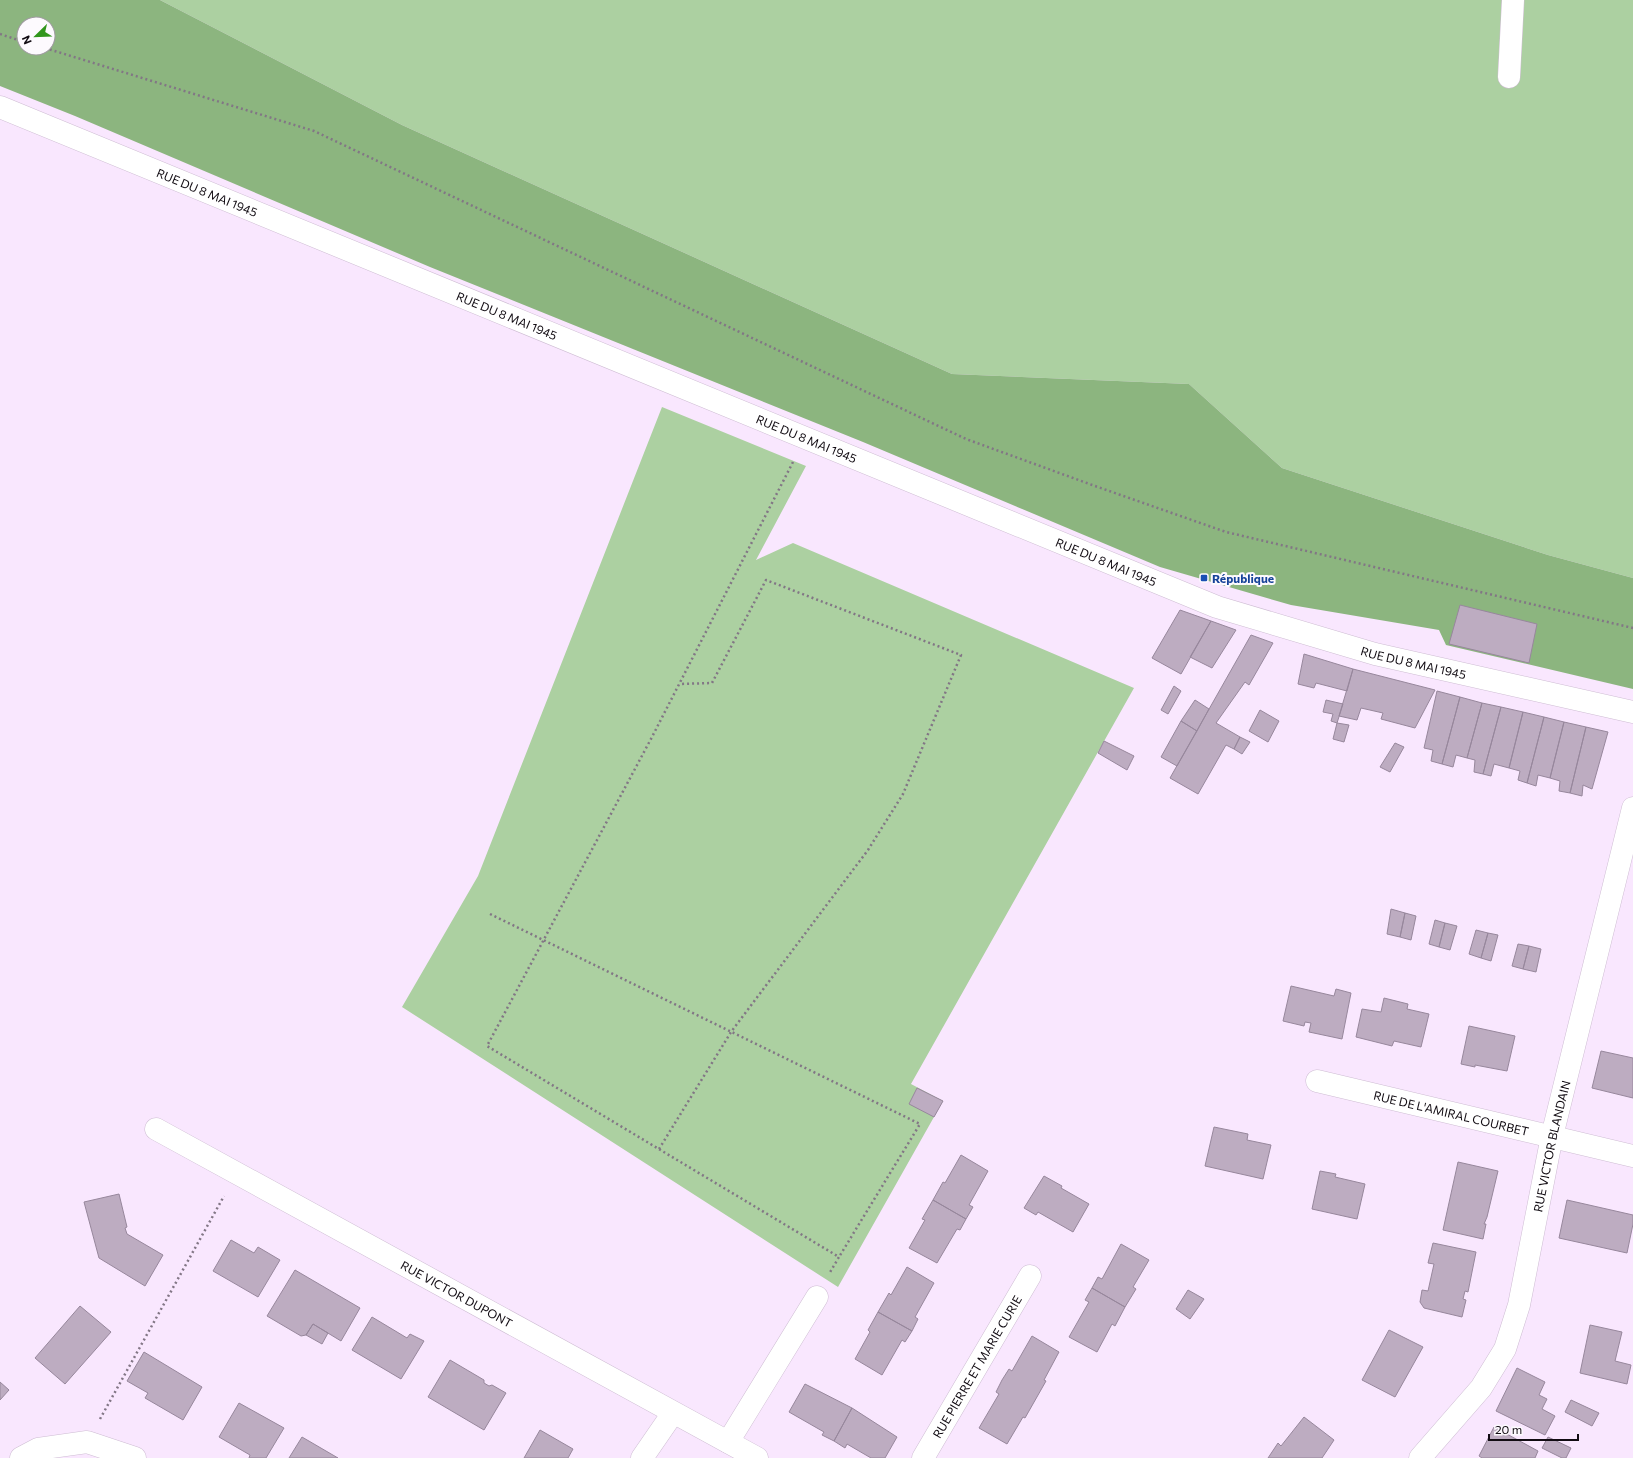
<svg xmlns="http://www.w3.org/2000/svg" width="1633" height="1458" viewBox="0 0 1633 1458" font-family="Commissioner,sans-serif">
	<style>
		.green { fill: #acd0a1 }
		.forest { fill: #8cb57f; fill-rule: evenodd }
		.building { fill: #bdacc1; stroke: #97879c }
		.lines { fill: none; stroke-linecap: round; stroke-linejoin: round }
		.minor-casing { stroke: #cebdd3; stroke-width: 23 }
		.path { stroke: #827685; stroke-width: 2.5; stroke-dasharray: 2 3; stroke-linecap: butt }
		.minor { stroke: #fff; stroke-width: 22 }
		.transit-dot { fill: #1a4fb4; stroke: #fdfafe; stroke-width: 1.5 }
		.labels { text-anchor: middle; dominant-baseline: central; stroke-width: 4; stroke-linejoin: round; paint-order: stroke }
		.street-label { font-size: 12px; fill: #110b12; stroke: #fdfafe }
		.transit-label { font-size: 12px; font-weight: bold; fill: #164399; stroke: #fdfafe; text-anchor: start }
	</style>
	<rect width="100%" height="100%" fill="#f9e7fe"/>
	<path class="green" d="M160 0H1633V578L1548 555 1282 468 1189 384 952 374 402 125Z
		M662 407 806 466 756 560 793 543 1134 688 911 1084 943 1101 838 1287 402 1007 478 876Z"/>
	<path class="forest" d="M0 0H160L402 125 952 374 1189 384 1282 468 1548 555 1633 578V689L1446 645 1439 630 1291 605 1160 567 863 442 430 267 75 116 0 86ZM24 24H48V48H24Z"/>
	<path class="building" d="M1460 605 1537 624 1529 663 1449 644Z
		M1180 610 1211 621 1181 674 1152 658Z
		M1211 621 1236 630 1212 668 1190 657Z
		M1251 635 1273 643 1249 685 1245 682 1216 723 1240 737 1234 749 1226 745 1198 794 1170 778Z
		M1304 654 1353 669 1347 691 1316 683 1314 688 1298 684Z
		M1353 669 1435 690 1415 728 1381 719 1383 713 1361 708 1357 720 1339 716Z
		M1174 686 1181 691 1168 714 1161 710Z
		M1437 691 1460 697 1442 764 1431 761 1433 750 1424 748Z
		M1460 697 1482 703 1467 758 1456 755 1453 767 1442 764Z
		M1195 700 1209 709 1197 731 1181 721Z
		M1326 700 1343 704 1337 723 1331 721 1333 714 1323 712Z
		M1482 703 1501 707 1483 774 1474 772 1475 760 1467 758Z
		M1501 707 1523 712 1509 768 1494 764 1491 776 1483 774Z
		M1260 710 1279 721 1268 742 1249 731Z
		M1523 712 1544 717 1527 783 1518 780 1520 771 1509 768Z
		M1544 717 1564 722 1550 778 1538 775 1536 786 1527 783Z
		M1181 721 1197 731 1177 766 1161 757Z
		M1564 722 1586 727 1570 793 1559 791 1560 781 1550 778Z
		M1337 723 1349 725 1344 742 1333 739Z
		M1586 727 1608 732 1592 789 1583 785 1582 796 1570 793Z
		M1240 737 1250 742 1242 754 1234 749Z
		M1104 741 1134 756 1127 770 1098 753Z
		M1395 743 1404 747 1390 772 1380 767Z
		M1391 909 1405 913 1400 937 1387 934Z
		M1405 913 1416 916 1411 940 1400 937Z
		M1435 920 1445 923 1439 947 1429 944Z
		M1445 923 1457 926 1450 950 1439 947Z
		M1476 930 1488 933 1481 958 1469 954Z
		M1488 933 1498 935 1491 961 1481 958Z
		M1518 944 1529 946 1523 969 1512 966Z
		M1529 946 1541 949 1536 972 1523 969Z
		M1291 986 1334 996 1336 989 1351 993 1342 1039 1309 1032 1311 1023 1305 1022 1304 1026 1283 1021Z
		M1384 998 1408 1004 1407 1009 1429 1014 1421 1047 1394 1041 1392 1046 1356 1037 1362 1009 1381 1012Z
		M1469 1026 1515 1036 1507 1071 1475 1065V1067L1461 1064Z
		M1601 1051 1633 1058V1098L1592 1088Z
		M917 1088 943 1101 934 1117 909 1104Z
		M1214 1127 1248 1134 1247 1140 1271 1145 1263 1179 1205 1166Z
		M961 1155 988 1171 969 1205 973 1207 966 1219 933 1200 943 1182 945 1183Z
		M1458 1162 1498 1171 1487 1217 1484 1224H1486L1483 1239 1443 1230Z
		M1320 1171 1336 1174 1335 1177 1365 1184 1357 1219 1312 1209Z
		M1044 1176 1062 1186 1061 1188 1089 1204 1073 1232 1038 1212 1036 1215 1024 1208Z
		M119 1194 127 1227 125 1228 127 1234 163 1255 145 1286 99 1258 84 1202Z
		M933 1200 966 1219 960 1230 957 1229 937 1263 909 1248 925 1220 922 1219Z
		M1567 1200 1633 1215V1224L1627 1253 1559 1238Z
		M231 1240 254 1253 258 1247 280 1260 258 1297 213 1271Z
		M1433 1243 1476 1252 1468 1292 1465 1291 1463 1299 1466 1300 1462 1317 1424 1308 1420 1302 1422 1290 1428 1291 1434 1264 1428 1263Z
		M1121 1244 1149 1260 1133 1287 1136 1289 1125 1307 1092 1288 1098 1277 1102 1279Z
		M907 1267 934 1283 915 1317 918 1319 912 1331 878 1312 889 1293 891 1295Z
		M295 1270 360 1308 341 1341 313 1324 306 1335 301 1336 267 1316Z
		M1092 1288 1125 1307 1115 1326 1112 1324 1097 1352 1069 1337 1089 1302 1085 1300Z
		M1188 1290 1204 1299 1190 1319 1176 1309Z
		M80 1306 111 1332 65 1384 35 1358Z
		M878 1312 912 1331 905 1342 902 1340 882 1375 855 1359 870 1332 868 1330Z
		M372 1317 407 1338 410 1334 424 1341 401 1379 352 1350Z
		M313 1324 328 1333 322 1344 306 1335Z
		M1590 1325 1622 1332 1615 1361 1631 1365 1627 1384 1580 1373Z
		M1389 1330 1423 1347 1395 1397 1362 1380Z
		M1032 1336 1059 1352 1044 1380 1046 1381 1025 1418 1023 1417 1007 1444 979 1428 999 1394 996 1392 1002 1380 1009 1369 1012 1371Z
		M144 1352 202 1387 183 1420 145 1398 148 1393 127 1381Z
		M450 1360 484 1380V1383L489 1386 492 1385 506 1393 484 1430 428 1397Z
		M1517 1368 1545 1382 1539 1395 1547 1399 1542 1409 1555 1416 1545 1435 1496 1411Z
		M0 1382 9 1390 0 1400Z
		M805 1384 852 1408 834 1441 822 1435 824 1432 789 1412Z
		M1571 1400 1599 1413 1592 1426 1565 1412Z
		M239 1403 284 1428 266 1458H249L250 1455 219 1437Z
		M852 1408 897 1437 885 1458H871L847 1444 845 1448 834 1441Z
		M1304 1417 1334 1440 1322 1458H1268L1278 1443 1281 1446Z
		M1494 1427 1538 1451 1535 1458H1482L1479 1456Z
		M540 1430 573 1449 568 1458H524Z
		M302 1437 338 1458H289Z
		M1548 1437 1571 1448 1566 1458H1562L1542 1448Z"/>
	<g class="lines">
		<defs>
			<g id="minor">
				<path d="M1509 77 1513 0"/>
				<path id="s1" d="M0 107 1217 607 1375 654 1633 712"/>
				<path id="s2" d="M1317 1081 1633 1156"/>
				<path id="s3" d="M156 1129 757 1458"/>
				<path d="M728 1442 817 1297"/>
				<path d="M21 1458 38 1449 87 1442 135 1458"/>
				<path d="M642 1458 673 1413"/>
				<path id="s4" d="M923 1458 1030 1276"/>
				<path id="s5" d="M1420 1458 1481 1388 1505 1349 1519 1305 1552 1136 1633 808"/>
			</g>
		</defs>
		<use href="#minor" class="minor-casing"/>
		<path class="path" d="M0 34 24 42
			M45 48 314 131 966 439 1095 486 1226 532 1633 628
			M793 462 652 737 487 1046 839 1257 829 1274
			M490 914 920 1124 839 1257
			M659 1149 731 1032 868 850 903 794 961 655 766 580 712 683 680 684
			M100 1419 224 1196"/>
		<use href="#minor" class="minor"/>
	</g>
	<rect class="transit-dot" x="1200" y="574" width="8" height="8" rx="2"/>
	<g class="labels">
		<g class="street-label">
			<text stroke="none"><textPath href="#s1" startOffset="224">RUE DU 8 MAI 1945</textPath></text>
			<text stroke="none"><textPath href="#s1" startOffset="548">RUE DU 8 MAI 1945</textPath></text>
			<text stroke="none"><textPath href="#s1" startOffset="872">RUE DU 8 MAI 1945</textPath></text>
			<text stroke="none"><textPath href="#s1" startOffset="1196">RUE DU 8 MAI 1945</textPath></text>
			<text stroke="none"><textPath href="#s1" startOffset="1520">RUE DU 8 MAI 1945</textPath></text>
			<text stroke="none"><textPath href="#s2" startOffset="138">RUE DE L'AMIRAL COURBET</textPath></text>
			<text stroke="none"><textPath href="#s5" startOffset="347">RUE VICTOR BLANDAIN</textPath></text>
			<text stroke="none"><textPath href="#s3" startOffset="343">RUE VICTOR DUPONT</textPath></text>
			<text stroke="none"><textPath href="#s4" startOffset="106">RUE PIERRE ET MARIE CURIE</textPath></text>
		</g>
		<g class="transit-label">
			<text x="1212" y="578">République</text>
		</g>
	</g>
	<g transform="translate(36 36) rotate(247)"><circle r="19" fill="#fdfafe" stroke="#9f9aa0"/>
	<path d="M0-3L7 15L0 10L-7 15Z" fill="#31961c"/>
	<text y="-6" font-size="11" font-weight="bold" text-anchor="middle" fill="#110b12">N</text>
	</g>
	<path d="M1489 1434v6h89v-6" fill="none" stroke="#110b12" stroke-width="2"/>
	<text x="1495" y="1434" font-size="12" fill="#110b12" stroke="#fdfafe" stroke-width="3" paint-order="stroke">20 m</text>
</svg>
